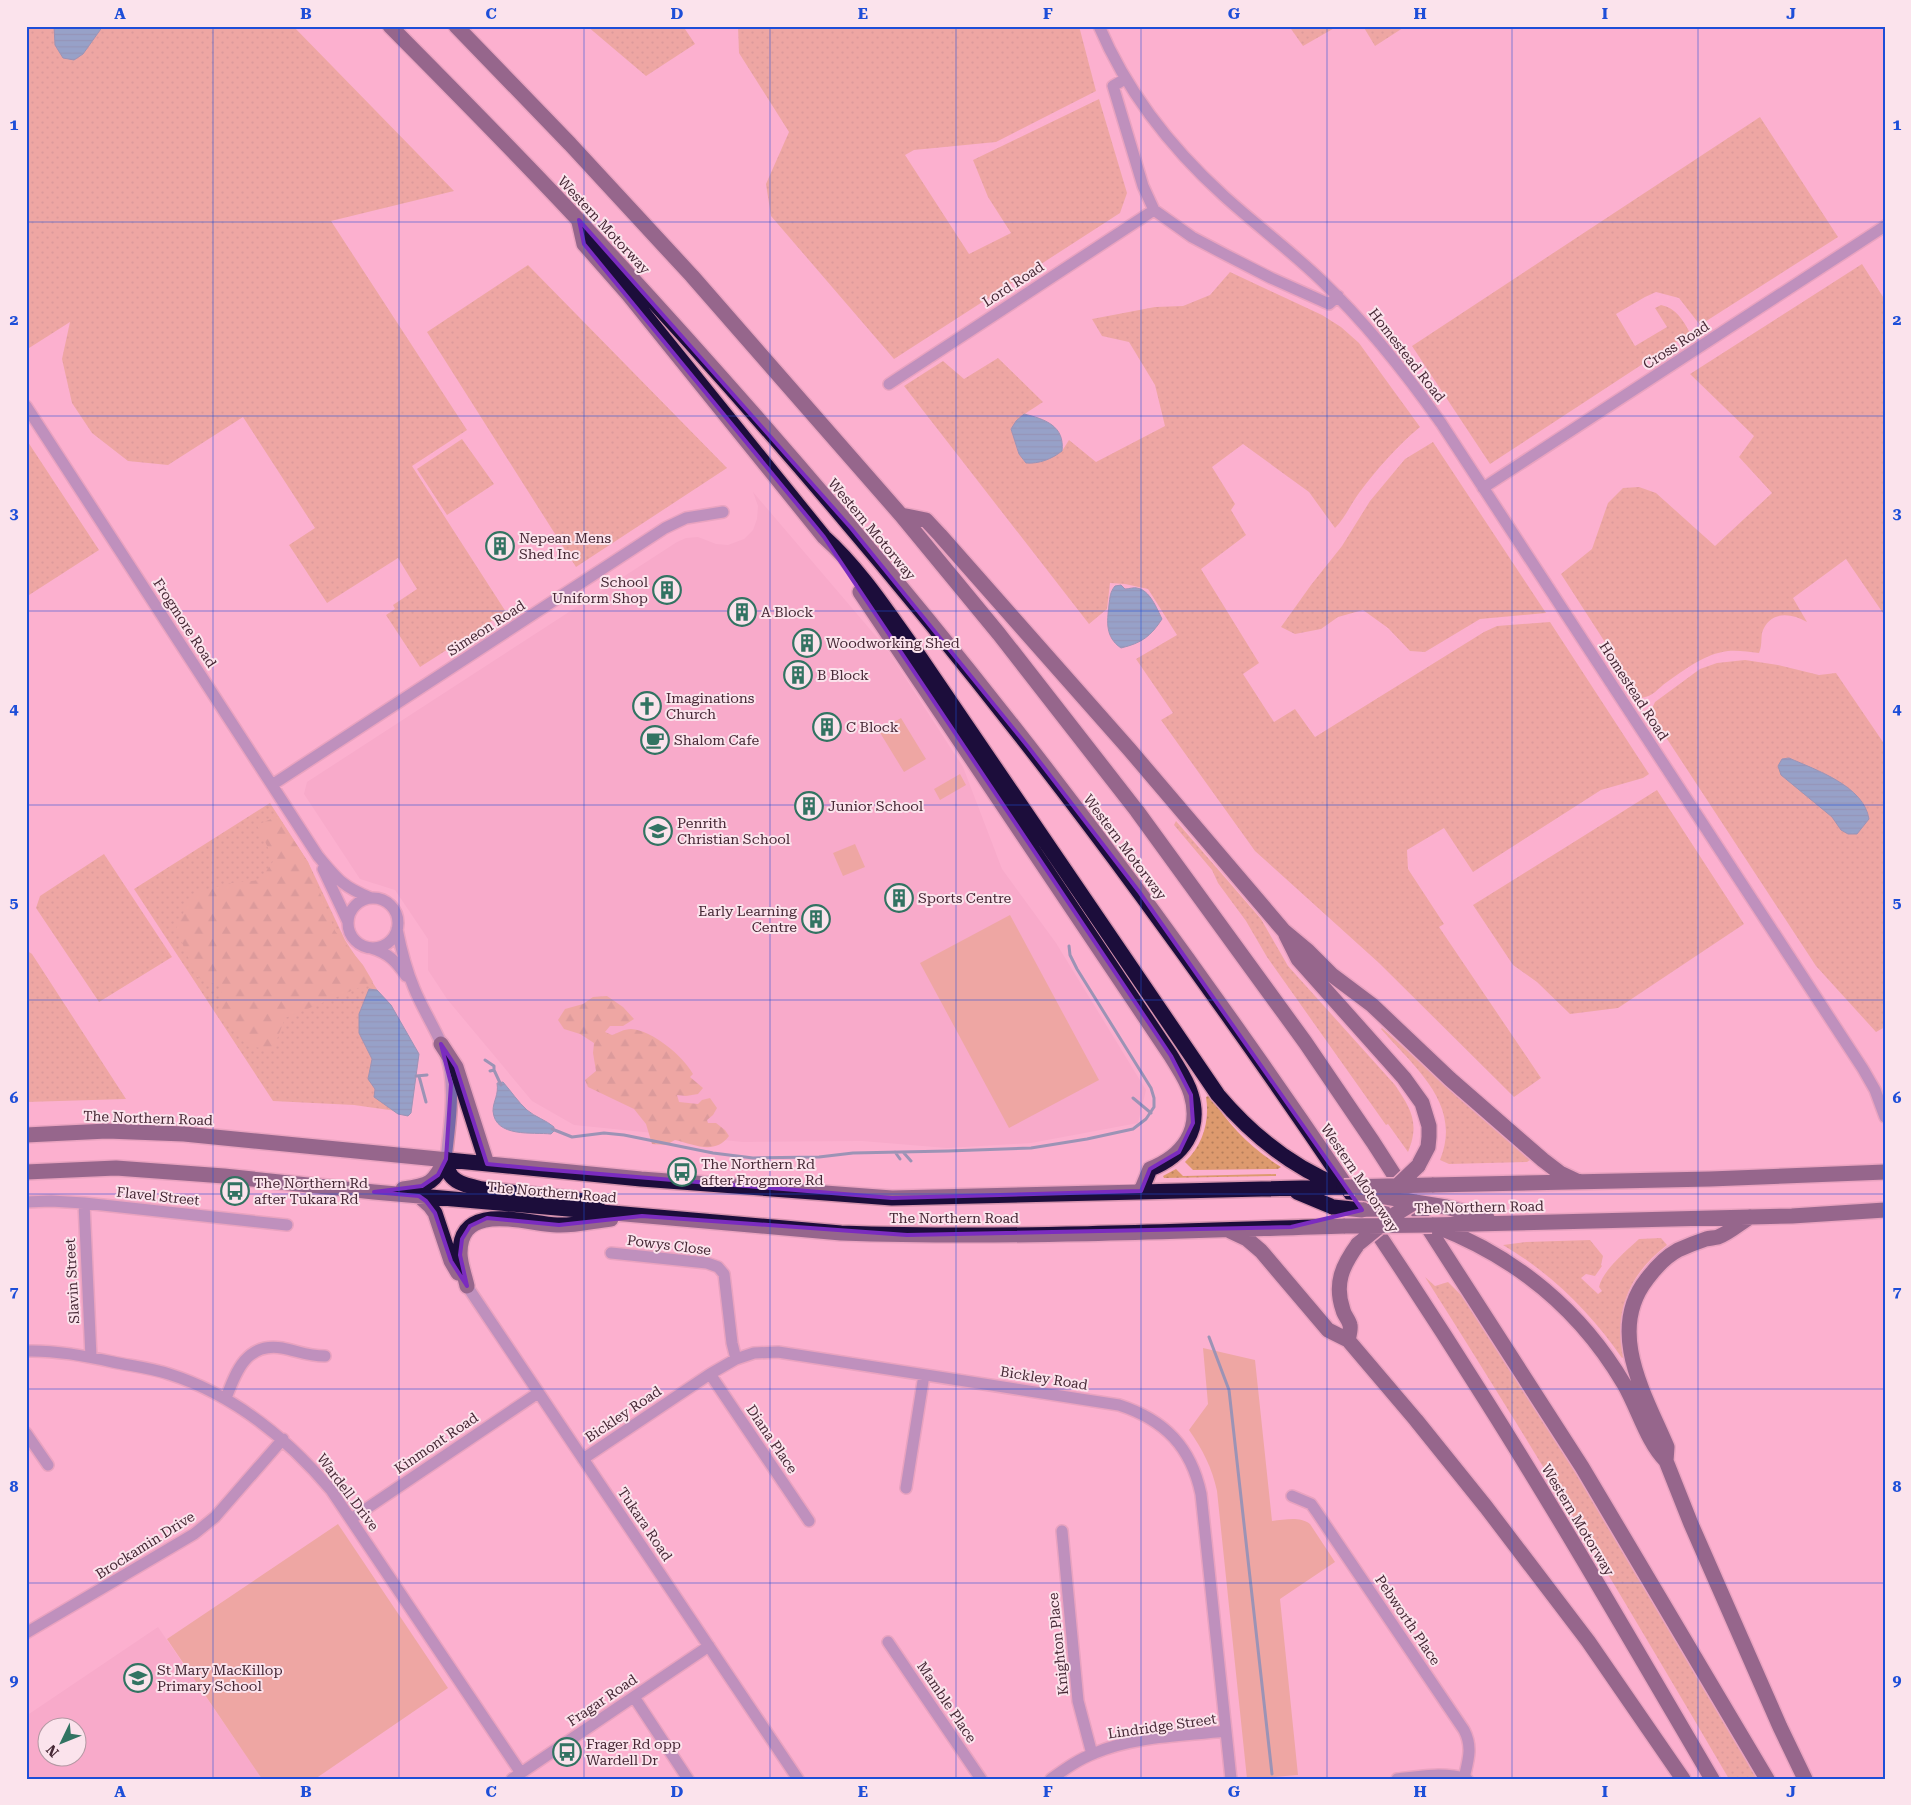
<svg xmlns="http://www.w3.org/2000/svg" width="1911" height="1805" viewBox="0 0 1911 1805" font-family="'Roboto Serif',serif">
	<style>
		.built { fill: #f3a2c3; fill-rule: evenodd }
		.grass { fill: url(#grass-dots) }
		.forest { fill: url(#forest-firs) }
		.park { fill: #dd9a6e }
		.water { fill: url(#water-rules); stroke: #296f96 }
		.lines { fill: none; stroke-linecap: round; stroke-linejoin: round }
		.stream { stroke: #296f96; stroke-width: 3 }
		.minor-casing { stroke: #d492ad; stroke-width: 14 }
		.highway-casing { stroke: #d492ad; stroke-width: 18 }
		.minor { stroke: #7668a6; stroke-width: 11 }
		.highway { stroke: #1c0d3b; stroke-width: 15 }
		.highway-bridge-casing { stroke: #d492ad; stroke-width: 18; stroke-linecap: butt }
		.highway-bridge { stroke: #1c0d3b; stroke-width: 15 }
		.marked { fill: none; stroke: #7b2cbf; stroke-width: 4; stroke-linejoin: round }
		.grid { fill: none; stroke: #1d4ed8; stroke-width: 1; stroke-opacity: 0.55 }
		.labels { text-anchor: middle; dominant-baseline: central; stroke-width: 4; stroke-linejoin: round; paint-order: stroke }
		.street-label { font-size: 14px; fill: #462835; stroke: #fbe3ec }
		.poi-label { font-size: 14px; fill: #462835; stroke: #fbe3ec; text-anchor: start }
		.neatline { fill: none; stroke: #1d4ed8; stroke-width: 2 }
		.grid-label { font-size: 16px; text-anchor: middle; font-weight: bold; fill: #1d4ed8 }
	</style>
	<defs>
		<pattern id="grass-dots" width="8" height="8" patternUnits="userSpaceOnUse" patternTransform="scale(1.25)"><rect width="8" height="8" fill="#dd9a6e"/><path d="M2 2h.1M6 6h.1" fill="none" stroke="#b57e5b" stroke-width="1.8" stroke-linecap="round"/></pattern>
		<pattern id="forest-firs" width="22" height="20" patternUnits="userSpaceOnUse" patternTransform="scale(1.25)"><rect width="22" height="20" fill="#dd9a6e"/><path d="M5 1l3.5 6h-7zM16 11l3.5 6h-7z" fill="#b57e5b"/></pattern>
		<pattern id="water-rules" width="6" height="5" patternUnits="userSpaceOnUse" patternTransform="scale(1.25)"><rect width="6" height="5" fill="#1d8ebf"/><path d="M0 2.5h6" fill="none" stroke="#1b749c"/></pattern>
	</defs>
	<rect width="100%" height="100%" fill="#fcb0cf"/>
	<path class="built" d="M753 492 886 648 963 767 1002 869 1056 943 1146 1090 1138 1123 1031 1143 947 1148 862 1141 743 1142 574 1125 532 1101 447 999 428 970V939L395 890 360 879 304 794 307 782 677 542 686 538 698 537 716 544 728 545 744 539 753 530 757 519 758 506Z
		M158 1627 262 1779H26V1716ZM48 1728H78V1758H48Z"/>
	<path class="grass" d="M26 26H293L454 191 331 221 467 430 412 466 506 612 420 667 386 615 395 609 393 605 417 589 398 558 327 603 289 545 315 528 243 417 168 465 128 461 92 433 72 403 62 359 70 322 26 350Z
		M587 26H683L695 44 646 76Z
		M738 26H1079L1096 91 996 142 914 150 905 155 969 254 1011 233 988 197 973 160 1099 99 1127 193 1120 213 894 359 771 216 766 184 789 132 739 53Z
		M1289 26H1338L1303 46Z
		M1363 26H1406L1375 46Z
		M1760 117 1838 237 1700 325 1679 298 1656 292 1645 297 1616 314 1635 346 1667 327 1655 308 1661 305C1676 308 1683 320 1690 333L1490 464 1412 346Z
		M1862 264 1885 300V616L1846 559 1793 598 1807 622C1790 612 1769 611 1762 633 1761 640 1762 646 1759 653 1749 652 1738 650 1728 651 1704 654 1686 669 1667 682 1657 689 1654 696 1641 698L1561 574 1592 549 1608 503 1623 488 1639 487 1656 493 1715 546 1772 493 1739 457 1754 436 1690 374Z
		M528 265 727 468 576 567 427 332Z
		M1230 272 1322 315 1341 327 1359 343 1420 427C1397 446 1377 469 1359 493 1351 504 1345 518 1335 528L1309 492 1243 444 1212 467 1235 504 1231 510 1246 535 1201 569 1259 663 1243 674 1274 722 1295 709 1315 737 1484 632 1497 626 1550 622 1649 774 1643 778 1601 790 1473 872 1444 828 1407 850 1408 869 1444 924 1439 927 1541 1078 1514 1097 1379 963 1255 851 1161 720 1173 713 1136 659 1177 635 1148 589 1125 584 1110 583 1107 609 1089 624 904 386 943 361 964 379 998 358 1043 402C1031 410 1019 416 1011 429L1019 454 1026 463 1062 451 1069 440 1096 462 1165 426 1155 385 1129 342 1102 336 1092 319 1155 307 1183 306 1210 295Z
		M26 439 99 550 26 597Z
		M462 439 494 484 447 515 417 469Z
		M1433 442 1546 613 1480 619 1425 652 1410 651 1388 628 1363 610 1338 617 1321 629 1295 634 1281 627 1311 585 1342 546 1370 501 1405 459Z
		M1745 660 1778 665 1819 675 1836 673 1885 745V1027L1876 1032 1816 966 1650 713 1655 702 1700 669 1717 663Z
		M1657 790 1744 924 1618 1008 1570 1014 1537 982 1513 965 1473 905Z
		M270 803 308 862 345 940 417 1051 410 1113 354 1105 273 1101 134 889Z
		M1176 821 1261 919 1288 966 1395 1085C1411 1109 1420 1123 1408 1152L1388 1124 1386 1125 1267 957 1246 921 1218 883 1212 870 1174 825Z
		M104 854 172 957 99 1002 36 908 40 896Z
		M26 950 32 954 126 1099 26 1102Z
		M1382 1028 1530 1160 1527 1162 1449 1164 1440 1160C1463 1104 1414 1067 1381 1029Z
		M1210 1095C1228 1125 1251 1148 1281 1167L1278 1169 1193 1170 1185 1162C1203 1145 1210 1121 1206 1097Z
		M1176 1169 1183 1176 1276 1174V1176L1164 1178 1163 1176Z
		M1661 1238 1667 1245C1629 1274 1614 1310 1624 1357L1622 1358C1591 1313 1551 1273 1503 1245L1526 1242 1590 1240 1603 1256 1601 1265 1602 1266 1595 1276 1586 1274 1581 1278 1598 1294 1602 1291 1599 1287C1602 1271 1627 1250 1639 1239Z
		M1425 1277 1435 1286 1448 1282 1472 1306 1583 1485 1757 1779H1729C1630 1610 1530 1442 1425 1277Z"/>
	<path class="forest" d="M278 816 308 862 335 931 363 965 373 982 285 1018 273 1050 247 1046 218 1012 222 987 197 977 176 929 192 894 231 883 260 880 274 860 257 825Z
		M607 996 623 1007 634 1019 623 1026H610L605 1032 612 1035C618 1033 624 1029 631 1029 652 1030 683 1056 693 1074L690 1077 703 1088 698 1094 686 1096 677 1095 679 1102 698 1104 702 1100 710 1098 717 1108 713 1115 707 1120 708 1123H716L725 1130 729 1136C715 1155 695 1145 675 1140L666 1145 652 1144 646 1124 634 1109 588 1087 585 1080 596 1071 593 1053 594 1043 580 1034 564 1029 558 1020 565 1009 583 1004 593 997Z"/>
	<path class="park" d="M901 718 926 759 904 772 879 731Z
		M960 774 966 785 940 800 934 789Z
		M855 844 865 867 843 876 833 853Z
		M1010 915 1099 1080 1009 1128 920 963Z
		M1203 1348 1255 1360 1272 1521C1285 1520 1299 1516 1310 1524L1335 1562 1280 1599 1298 1775 1247 1779 1217 1491C1212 1468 1203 1450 1189 1430L1208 1404Z
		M338 1524 448 1688 315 1779H262L167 1639Z"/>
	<path class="water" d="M54 26H103L83 54 74 60 63 58 55 45Z
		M1024 414C1045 419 1065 426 1062 451 1052 459 1039 464 1026 463L1019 454 1011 429 1016 421Z
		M1121 585 1125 589C1129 589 1134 587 1137 588 1150 590 1157 609 1162 619 1151 636 1142 643 1121 648 1105 637 1107 622 1109 605 1110 597 1110 592 1115 586Z
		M1789 758C1816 770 1864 786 1869 819L1857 834H1848L1841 830 1832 817 1781 775 1778 766 1782 759Z
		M369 989 377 990 391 1005 419 1054 411 1113 408 1116 398 1114 374 1097 375 1089 368 1079 372 1059 359 1033V1014Z
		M503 1082C511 1091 518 1102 527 1110 535 1117 546 1120 554 1127V1131L551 1134C533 1132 495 1138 493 1111 493 1101 499 1095 497 1083Z"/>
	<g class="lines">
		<path class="stream" d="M485 1060 494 1066V1070
			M490 1071 494 1070 501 1085
			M416 1076 427 1075
			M419 1076 426 1102
			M1133 1098 1151 1113
			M552 1129 572 1137 604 1133 624 1135 713 1153 753 1158 819 1157 853 1153 948 1151 1031 1148 1087 1139 1133 1129 1146 1119 1154 1107V1098L1151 1088 1077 969 1070 955 1069 946
			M895 1152 900 1159
			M903 1152 911 1161
			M1209 1337 1229 1390 1272 1774"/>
		<defs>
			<path id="minor" d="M1099 26C1127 92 1171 148 1224 196 1256 225 1291 251 1322 281 1367 324 1405 372 1441 423L1863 1069 1875 1090 1885 1117
				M1125 79 1113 86 1143 186 1154 210 1192 237 1228 256 1271 278 1329 304 1338 296
				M889 384 1154 210
				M26 406 318 856C337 879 343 887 371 898
				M1483 488 1885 226
				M272 785 665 528 686 518 723 512
				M323 869 348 922
				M348 923a25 25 0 1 1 50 0a25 25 0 1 1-50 0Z
				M397 929C401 949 406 969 414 988 425 1016 445 1041 450 1072 454 1100 449 1131 446 1159
				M371 948C388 953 396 961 406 976
				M26 1202 51 1201 84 1203 287 1225
				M84 1203 91 1357
				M611 1253 707 1263 718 1267 724 1274 732 1343 736 1359
				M467 1286 798 1779
				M26 1351C55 1350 85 1356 113 1362 132 1366 151 1368 169 1374 235 1395 287 1438 331 1490L521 1773
				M710 1374 809 1521
				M226 1398C236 1371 247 1342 282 1348 298 1351 307 1356 325 1356
				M26 1433 48 1465
				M583 1459 710 1374 736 1359 754 1353 778 1352 1119 1405C1165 1420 1191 1447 1201 1494L1231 1779
				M906 1488 924 1375
				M1292 1496 1311 1504 1316 1511 1464 1730C1473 1747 1468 1761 1464 1778
				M351 1519 538 1393
				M1062 1531 1078 1701 1092 1754
				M26 1633 194 1534 215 1517 283 1439
				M888 1642 981 1779
				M634 1697 688 1779
				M512 1779 709 1646
				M1051 1779C1065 1769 1079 1759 1095 1753 1135 1736 1183 1736 1225 1731
				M1397 1779C1420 1776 1444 1772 1467 1779"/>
			<path id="highway" d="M390 26C455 92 520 157 583 225 781 438 970 661 1142 896 1262 1060 1377 1227 1485 1399 1564 1524 1637 1651 1712 1779
				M456 26 570 144 692 276 901 515 999 634 1137 811 1305 1042 1373 1142 1582 1467 1767 1779
				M579 222 584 244 628 294 824 537C862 571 890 616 919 656L1218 1095C1252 1135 1291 1167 1340 1186
				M901 515 926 520 940 535 1129 749 1284 931 1308 951 1332 975 1372 1005 1450 1079 1543 1160 1560 1173 1579 1182
				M860 592 1171 1056C1178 1068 1187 1080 1191 1094 1202 1130 1183 1156 1150 1169L1141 1191
				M1286 935 1298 959 1404 1078 1422 1103 1429 1126V1137L1428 1147 1418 1166
				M441 1044 456 1067 487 1164
				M26 1135 107 1131 184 1134 641 1179 892 1198 1344 1187
				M446 1159C446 1182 464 1185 482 1189L574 1199 597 1204
				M26 1172 116 1168 224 1176 374 1192 841 1233C1009 1239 1177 1231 1345 1226
				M1432 1185 1710 1179 1885 1172
				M403 1189C431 1185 433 1183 446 1159
				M1297 1192 1333 1207
				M419 1196 430 1206 435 1213 451 1261 458 1273
				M1415 1202 1446 1207 1487 1218
				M1362 1210 1394 1215
				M1750 1217C1740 1223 1729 1233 1718 1237 1714 1238 1710 1238 1706 1239 1697 1242 1687 1246 1678 1250 1665 1257 1656 1267 1647 1279 1606 1331 1645 1395 1667 1447L1666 1461 1691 1524 1780 1727 1805 1779
				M1432 1225 1792 1216 1885 1210
				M1438 1227C1517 1258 1581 1311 1624 1384 1638 1408 1647 1442 1666 1461
				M1230 1231 1247 1239 1261 1251 1328 1330 1348 1340 1416 1420 1486 1507 1588 1641 1683 1779
				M467 1286C465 1276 460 1264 460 1253 460 1200 526 1224 557 1225 574 1226 593 1221 611 1219
				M1348 1340C1349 1336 1351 1329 1350 1325 1349 1320 1344 1315 1343 1310 1334 1284 1342 1266 1358 1244"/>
		</defs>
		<use href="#minor" class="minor-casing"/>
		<use href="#highway" class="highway-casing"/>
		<use href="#minor" class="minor"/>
		<use href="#highway" class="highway"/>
		<defs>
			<path id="highway-bridge" d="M1397 1186 1418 1166
				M1344 1187 1432 1185
				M1362 1193 1415 1202
				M1333 1207 1362 1210
				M1394 1215 1415 1202
				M1345 1226 1432 1225
				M1358 1244 1380 1226"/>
		</defs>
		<use href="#highway-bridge" class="highway-bridge-casing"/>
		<use href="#highway-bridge" class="highway-bridge"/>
	</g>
	<path d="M0 0H1911V1805H0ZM579 220 851 528 1029 748 1140 893 1362 1210 1291 1227 907 1235 642 1216 559 1225 487 1218 470 1226 462 1239 460 1255 467 1286 451 1261 435 1213 426 1201 419 1196 374 1192 422 1186 438 1175 446 1159 451 1084 441 1044 456 1067 487 1164 539 1169 892 1198 1141 1191 1150 1169 1179 1152 1193 1123 1191 1095 1171 1056 824 537 584 244Z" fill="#fcb0cf" fill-opacity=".55" fill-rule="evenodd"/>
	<path class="marked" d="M579 220 851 528 1029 748 1140 893 1362 1210 1291 1227 907 1235 642 1216 559 1225 487 1218 470 1226 462 1239 460 1255 467 1286 451 1261 435 1213 426 1201 419 1196 374 1192 422 1186 438 1175 446 1159 451 1084 441 1044 456 1067 487 1164 539 1169 892 1198 1141 1191 1150 1169 1179 1152 1193 1123 1191 1095 1171 1056 824 537 584 244Z"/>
	<path class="grid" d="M213 26V1779M399 26V1779M584 26V1779M770 26V1779M956 26V1779M1141 26V1779M1327 26V1779M1512 26V1779M1698 26V1779M26 222H1885M26 416H1885M26 611H1885M26 805H1885M26 1000H1885M26 1194H1885M26 1389H1885M26 1583H1885"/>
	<defs>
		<symbol id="building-ring" viewBox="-11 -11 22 22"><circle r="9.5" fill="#fbe3ec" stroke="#327362" stroke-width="1.5"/><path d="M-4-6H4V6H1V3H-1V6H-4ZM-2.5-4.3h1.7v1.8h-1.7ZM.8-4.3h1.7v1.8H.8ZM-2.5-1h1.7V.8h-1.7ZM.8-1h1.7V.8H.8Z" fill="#327362"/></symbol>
		<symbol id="church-ring" viewBox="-11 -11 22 22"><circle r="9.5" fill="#fbe3ec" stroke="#327362" stroke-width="1.5"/><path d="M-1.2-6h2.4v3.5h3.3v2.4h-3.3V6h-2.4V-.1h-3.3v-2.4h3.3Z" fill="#327362"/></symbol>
		<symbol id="cafe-ring" viewBox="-11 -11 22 22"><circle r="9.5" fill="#fbe3ec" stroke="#327362" stroke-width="1.5"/><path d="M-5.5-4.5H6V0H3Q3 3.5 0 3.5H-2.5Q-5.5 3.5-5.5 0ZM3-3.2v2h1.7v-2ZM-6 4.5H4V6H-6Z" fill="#327362"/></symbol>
		<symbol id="school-ring" viewBox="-11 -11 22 22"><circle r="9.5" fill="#fbe3ec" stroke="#327362" stroke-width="1.5"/><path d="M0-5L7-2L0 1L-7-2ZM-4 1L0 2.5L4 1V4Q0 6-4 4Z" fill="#327362"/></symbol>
		<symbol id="bus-ring" viewBox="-11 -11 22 22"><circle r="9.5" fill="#fbe3ec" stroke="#327362" stroke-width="1.5"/><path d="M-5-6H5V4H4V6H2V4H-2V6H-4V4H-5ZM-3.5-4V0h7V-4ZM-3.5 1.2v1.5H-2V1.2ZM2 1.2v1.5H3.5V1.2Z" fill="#327362"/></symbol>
	</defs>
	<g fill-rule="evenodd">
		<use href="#building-ring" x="484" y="530" width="32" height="32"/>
		<use href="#building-ring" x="651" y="574" width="32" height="32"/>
		<use href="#building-ring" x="726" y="596" width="32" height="32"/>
		<use href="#building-ring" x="791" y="627" width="32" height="32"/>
		<use href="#building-ring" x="782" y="659" width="32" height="32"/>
		<use href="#church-ring" x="631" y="690" width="32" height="32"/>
		<use href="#building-ring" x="811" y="711" width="32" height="32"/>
		<use href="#cafe-ring" x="639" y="724" width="32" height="32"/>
		<use href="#building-ring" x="793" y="790" width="32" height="32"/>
		<use href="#school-ring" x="642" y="815" width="32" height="32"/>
		<use href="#building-ring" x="883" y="882" width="32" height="32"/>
		<use href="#building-ring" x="800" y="903" width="32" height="32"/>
		<use href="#bus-ring" x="666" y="1156" width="32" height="32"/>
		<use href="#bus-ring" x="219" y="1175" width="32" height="32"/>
		<use href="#school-ring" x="122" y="1662" width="32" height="32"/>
		<use href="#bus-ring" x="551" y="1736" width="32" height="32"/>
	</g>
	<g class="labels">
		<g class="street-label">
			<text transform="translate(604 225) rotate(47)">Western Motorway</text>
			<text transform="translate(1013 284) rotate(-33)">Lord Road</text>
			<text transform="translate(1676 345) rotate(-33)">Cross Road</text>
			<text transform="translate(1407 355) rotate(52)">Homestead Road</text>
			<text transform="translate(872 529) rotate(50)">Western Motorway</text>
			<text transform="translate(185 623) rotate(57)">Frogmore Road</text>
			<text transform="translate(486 628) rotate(-33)">Simeon Road</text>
			<text transform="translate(1634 691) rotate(57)">Homestead Road</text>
			<text transform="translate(1125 847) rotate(53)">Western Motorway</text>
			<text transform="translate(148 1118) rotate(2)">The Northern Road</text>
			<text transform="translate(1360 1178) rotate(56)">Western Motorway</text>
			<text transform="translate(552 1192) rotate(5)">The Northern Road</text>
			<text transform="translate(158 1196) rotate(6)">Flavel Street</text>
			<text transform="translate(1479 1207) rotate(-1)">The Northern Road</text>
			<text x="954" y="1218">The Northern Road</text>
			<text transform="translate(669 1245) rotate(7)">Powys Close</text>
			<text transform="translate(72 1281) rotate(-93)">Slavin Street</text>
			<text transform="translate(1044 1378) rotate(9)">Bickley Road</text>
			<text transform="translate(623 1414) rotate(-34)">Bickley Road</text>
			<text transform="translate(772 1439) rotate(56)">Diana Place</text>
			<text transform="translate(436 1443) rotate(-34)">Kinmont Road</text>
			<text transform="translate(348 1492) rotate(53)">Wardell Drive</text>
			<text transform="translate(1578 1520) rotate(59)">Western Motorway</text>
			<text transform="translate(645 1524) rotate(56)">Tukara Road</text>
			<text transform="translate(145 1545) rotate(-32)">Brockamin Drive</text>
			<text transform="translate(1408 1620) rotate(56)">Pebworth Place</text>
			<text transform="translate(1058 1644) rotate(-96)">Knighton Place</text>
			<text transform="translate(602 1700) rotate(-34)">Fragar Road</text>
			<text transform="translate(947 1702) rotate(56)">Mamble Place</text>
			<text transform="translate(1162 1726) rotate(-8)">Lindridge Street</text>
		</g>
		<g class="poi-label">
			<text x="519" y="538">Nepean Mens<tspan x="519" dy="16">Shed Inc</tspan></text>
			<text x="648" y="582" text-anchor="end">School<tspan x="648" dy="16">Uniform Shop</tspan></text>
			<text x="761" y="612">A Block</text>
			<text x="826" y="643">Woodworking Shed</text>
			<text x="817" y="675">B Block</text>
			<text x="666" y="698">Imaginations<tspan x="666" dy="16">Church</tspan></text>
			<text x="846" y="727">C Block</text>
			<text x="674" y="740">Shalom Cafe</text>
			<text x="828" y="806">Junior School</text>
			<text x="677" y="823">Penrith<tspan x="677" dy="16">Christian School</tspan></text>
			<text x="918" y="898">Sports Centre</text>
			<text x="797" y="911" text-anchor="end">Early Learning<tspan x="797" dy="16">Centre</tspan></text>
			<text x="701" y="1164">The Northern Rd<tspan x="701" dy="16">after Frogmore Rd</tspan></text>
			<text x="254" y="1183">The Northern Rd<tspan x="254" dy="16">after Tukara Rd</tspan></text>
			<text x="157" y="1670">St Mary MacKillop<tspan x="157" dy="16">Primary School</tspan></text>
			<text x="586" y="1744">Frager Rd opp<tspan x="586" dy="16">Wardell Dr</tspan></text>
		</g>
	</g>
	<rect width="1911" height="1805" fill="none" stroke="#fbe3ec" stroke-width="55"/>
	<g transform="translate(62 1742) rotate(227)"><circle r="24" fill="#fbe3ec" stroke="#b398a3"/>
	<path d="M0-4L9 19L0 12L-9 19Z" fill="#327362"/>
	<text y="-8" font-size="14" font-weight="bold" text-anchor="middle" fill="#462835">N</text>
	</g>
	<rect x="28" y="28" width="1856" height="1750" class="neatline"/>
	<g class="grid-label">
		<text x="120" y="19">A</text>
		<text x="306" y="19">B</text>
		<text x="491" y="19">C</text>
		<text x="677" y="19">D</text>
		<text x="863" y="19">E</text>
		<text x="1048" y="19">F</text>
		<text x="1234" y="19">G</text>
		<text x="1420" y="19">H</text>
		<text x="1605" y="19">I</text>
		<text x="1791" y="19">J</text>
		<text x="14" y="130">1</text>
		<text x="1897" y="130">1</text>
		<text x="14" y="325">2</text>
		<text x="1897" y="325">2</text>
		<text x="14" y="519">3</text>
		<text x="1897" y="519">3</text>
		<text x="14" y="714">4</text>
		<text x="1897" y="714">4</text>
		<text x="14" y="908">5</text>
		<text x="1897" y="908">5</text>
		<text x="14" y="1103">6</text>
		<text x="1897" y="1103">6</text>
		<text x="14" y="1297">7</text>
		<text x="1897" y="1297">7</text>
		<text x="14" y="1492">8</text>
		<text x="1897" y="1492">8</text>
		<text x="14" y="1686">9</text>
		<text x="1897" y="1686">9</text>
		<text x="120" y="1797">A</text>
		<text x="306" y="1797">B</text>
		<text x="491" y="1797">C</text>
		<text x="677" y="1797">D</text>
		<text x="863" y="1797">E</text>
		<text x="1048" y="1797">F</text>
		<text x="1234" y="1797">G</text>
		<text x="1420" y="1797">H</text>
		<text x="1605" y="1797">I</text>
		<text x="1791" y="1797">J</text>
	</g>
</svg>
